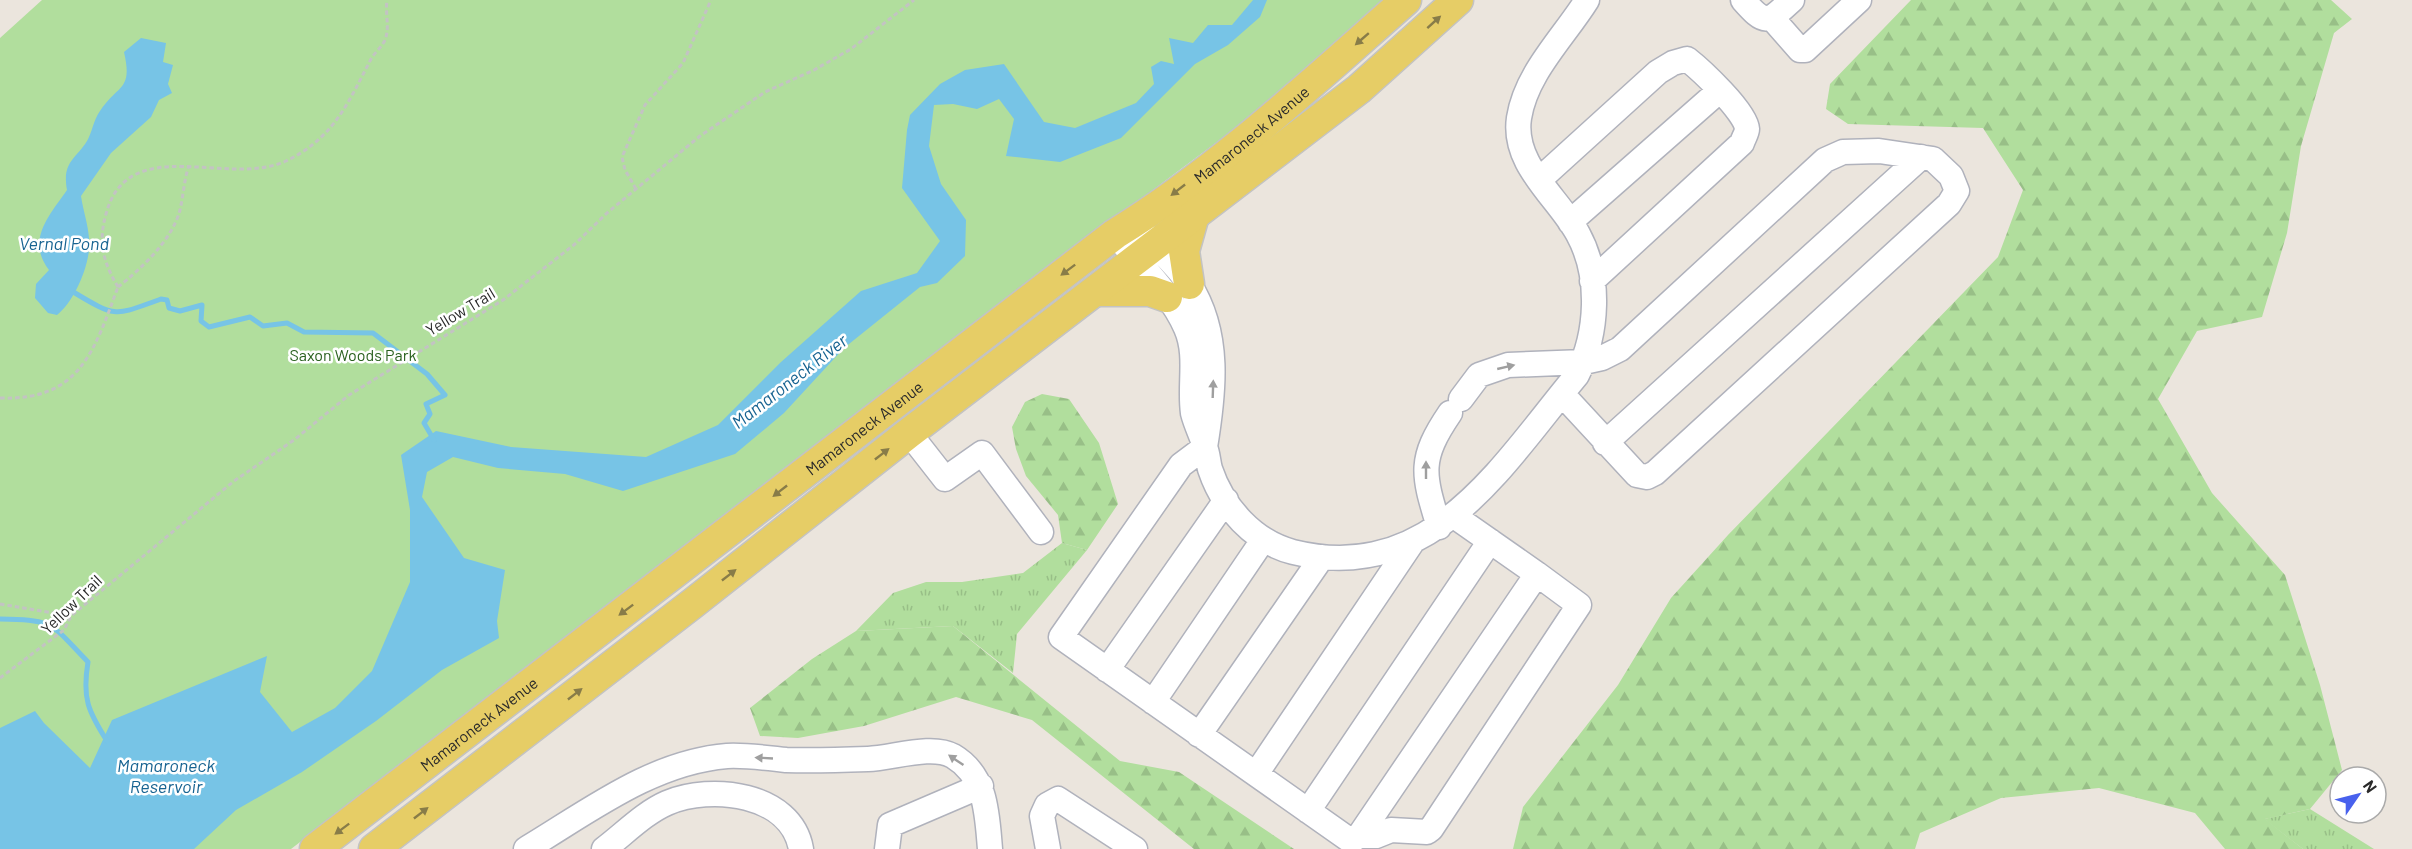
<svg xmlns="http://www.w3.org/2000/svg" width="2412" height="849" viewBox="0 0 2412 849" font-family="Barlow,sans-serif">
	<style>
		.grass { fill: url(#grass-tufts) }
		.forest { fill: url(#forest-firs) }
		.park { fill: #b1de9d }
		.water { fill: #77c4e6 }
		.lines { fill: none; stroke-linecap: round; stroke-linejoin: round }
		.stream { stroke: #77c4e6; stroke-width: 5 }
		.minor-casing { stroke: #b0b2bc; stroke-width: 27 }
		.major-casing { stroke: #c3c3c3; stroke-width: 33 }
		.path { stroke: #c3c3c3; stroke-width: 3; stroke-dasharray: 4.5 3; stroke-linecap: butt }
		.minor { stroke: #fff; stroke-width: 24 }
		.major { stroke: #e6cd66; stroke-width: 30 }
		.oneway { fill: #887c48 }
		.oneway2 { fill: #9f9f9f }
		.labels { text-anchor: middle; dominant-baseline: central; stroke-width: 5; stroke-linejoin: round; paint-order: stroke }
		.street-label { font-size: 16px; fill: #2a2a2a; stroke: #fff }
		.park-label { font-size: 16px; fill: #2a611f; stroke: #fff }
		.water-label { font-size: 18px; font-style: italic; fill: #176391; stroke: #fff }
	</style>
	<defs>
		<pattern id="grass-tufts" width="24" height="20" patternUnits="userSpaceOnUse" patternTransform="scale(1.5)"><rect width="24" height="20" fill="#b1de9d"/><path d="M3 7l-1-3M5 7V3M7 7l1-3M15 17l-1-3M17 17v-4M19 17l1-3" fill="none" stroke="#98bf87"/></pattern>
		<pattern id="forest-firs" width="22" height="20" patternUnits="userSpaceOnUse" patternTransform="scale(1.5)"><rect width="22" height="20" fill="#b1de9d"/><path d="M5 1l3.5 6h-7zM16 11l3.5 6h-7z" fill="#98bf87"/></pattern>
	</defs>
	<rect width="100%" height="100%" fill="#ebe5dd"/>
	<path class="grass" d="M1062 543 1087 550 1017 634 1013 673 953 626 856 631 893 593 926 582H962L1023 573Z
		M2310 809 2374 849H2303L2264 819Z"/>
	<path class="forest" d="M1911 0H2331L2352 19 2334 33 2301 146 2287 233 2262 317 2197 331 2158 399 2212 493 2285 575 2320 685 2342 770 2310 809 2265 819 2303 849H2225L2195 813 2099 788 2001 798 1920 833 1915 849H1513L1523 807 1618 685 1671 598 1728 535 1998 257 2023 190 1983 128 1848 124 1826 109 1830 84Z
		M1042 394 1069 399 1099 443 1118 504 1087 550 1062 543 1058 515 1026 476 1016 449 1012 427 1025 402Z
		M953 626 1120 761 1179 772 1294 849H1194L1032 720 956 697 864 726 798 738 760 736 750 708 812 659 856 631Z"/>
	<path class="park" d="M42 0H1392L1317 67 1022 288 291 849H0V38Z"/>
	<path class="water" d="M1253 0H1267L1260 17 1228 45 1195 64 1121 138 1060 162 1006 156 1014 119 999 99 977 109 953 104 934 105 929 146 941 184 966 220 965 256 937 283 920 287 844 348 784 413 735 454 623 491 565 474 498 468 453 457 427 472 422 497 464 558 505 570 497 621 499 638 442 670 376 721 302 772 236 810 194 849H0V728L35 711 44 723 90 768 112 720 267 656 260 692 292 732 335 708 372 671 410 582V510L401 455 436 431 511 447 646 457 718 425 781 362 861 291 917 273 940 241 902 188 907 130 910 115 940 84 965 70 1004 64 1044 122 1075 128 1136 103 1154 84 1151 67 1161 61 1174 64 1169 38 1193 43 1208 25H1232Z
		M141 38 166 43 163 62 173 65 168 84 172 93 159 100 151 117 111 153 81 196C83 210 88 224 89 238 92 261 75 301 57 315L48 313 35 298 36 284 49 270C26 240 49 216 67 190 62 162 75 160 87 141 92 133 93 121 100 111 118 84 133 91 124 52Z"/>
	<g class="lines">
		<path class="stream" d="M75 293C118 319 116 315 161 299L167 300 169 308 180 311 202 305 201 321 209 327 250 317 263 326 287 323 304 332 373 333 427 374 445 395 426 404 430 414 424 423 434 440
			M0 619C56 620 50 623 88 662 82 698 88 711 107 741"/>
		<defs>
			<path id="minor" d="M1743 0C1766 26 1767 23 1792 0
				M1771 17 1800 50H1805L1859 0
				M1539 180 1658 72 1673 63 1687 59C1701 70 1746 112 1747 129 1747 133 1743 139 1742 143L1592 281
				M1570 222 1719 91
				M1143 232C1157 249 1177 265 1189 284 1221 334 1214 392 1205 447L1181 465 1061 637 1351 841 1359 836 1537 574 1454 516
				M1115 234C1138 263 1171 293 1186 328 1198 355 1189 385 1193 413 1196 425 1202 436 1205 447 1208 454 1208 462 1210 469 1223 508 1254 542 1293 552 1432 586 1501 466 1577 375 1598 333 1601 276 1578 234 1558 197 1512 165 1519 118 1526 73 1564 37 1587 0
				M1461 399 1479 375 1508 365 1584 362 1602 358 1620 349 1825 160 1843 152 1879 151 1933 159 1951 176 1957 191 1949 204 1655 473 1647 477 1637 475 1562 394
				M909 433 945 479 982 453 1041 532
				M1605 443 1921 157
				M1439 527C1423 474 1418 460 1450 413
				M1107 670 1226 500
				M1153 702 1263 540
				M1199 735 1322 557
				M1256 774 1413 541
				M1308 811 1490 541
				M1359 836H1376L1391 830 1427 832 1431 829 1579 605 1537 574
				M526 849C588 812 652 762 727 756 746 755 767 758 786 760 814 761 841 760 868 759 893 758 932 744 953 756 987 776 987 815 990 849
				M604 849C624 834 644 813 667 803 711 784 791 793 801 849
				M887 849 890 825 981 786
				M1048 849 1042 816 1047 805 1058 799 1135 849"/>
			<g id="major">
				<path d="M1189 284 1184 251 1193 219"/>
				<path d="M1098 291H1150L1167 297"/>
				<path id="s1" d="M315 849 1115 234C1218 171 1315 80 1406 0"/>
				<path d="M374 849 692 604 909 433 1359 89 1458 0"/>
			</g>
		</defs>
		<use href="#minor" class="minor-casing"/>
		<use href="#major" class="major-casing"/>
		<path class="path" d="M636 189 625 170 622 157 645 105 683 63 711 0
			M118 287C103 262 98 242 106 214 128 131 228 188 286 161 334 138 348 103 371 59 375 52 382 47 385 40 390 27 385 14 387 0
			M118 287C142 268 172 240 180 210 183 197 184 182 188 168
			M0 398C80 401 94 351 118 287
			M0 604 71 616
			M0 678 64 630 71 616 234 481 294 440 349 395 503 300 575 244 607 213 700 136 765 92 814 70 851 49 914 0"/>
		<use href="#minor" class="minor"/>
		<use href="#major" class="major"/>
	</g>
	<defs><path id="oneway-solid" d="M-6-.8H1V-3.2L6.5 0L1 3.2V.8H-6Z" transform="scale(1.5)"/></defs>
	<g class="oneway">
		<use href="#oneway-solid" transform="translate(1434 22) rotate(-42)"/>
		<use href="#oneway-solid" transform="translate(1362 39) rotate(139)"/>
		<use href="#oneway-solid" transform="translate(1178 190) rotate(142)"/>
		<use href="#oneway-solid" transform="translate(1068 270) rotate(143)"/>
		<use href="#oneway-solid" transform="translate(882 454) rotate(-38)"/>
		<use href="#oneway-solid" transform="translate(780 491) rotate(142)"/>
		<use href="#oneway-solid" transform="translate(729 575) rotate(-38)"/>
		<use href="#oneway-solid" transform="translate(626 610) rotate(143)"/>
		<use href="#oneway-solid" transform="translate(575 694) rotate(-38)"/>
		<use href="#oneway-solid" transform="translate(421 813) rotate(-38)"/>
		<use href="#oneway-solid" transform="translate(342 829) rotate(143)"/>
	</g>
	<g class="oneway2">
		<use href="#oneway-solid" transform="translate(1506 367) rotate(-13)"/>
		<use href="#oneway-solid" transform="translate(1213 389) rotate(-88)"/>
		<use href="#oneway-solid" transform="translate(1426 470) rotate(-90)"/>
		<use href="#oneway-solid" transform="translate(764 758) rotate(-177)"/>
		<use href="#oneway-solid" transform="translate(956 760) rotate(-146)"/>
	</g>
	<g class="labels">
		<g class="street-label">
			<text stroke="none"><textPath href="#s1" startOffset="1178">Mamaroneck Avenue</textPath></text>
			<text transform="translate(460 311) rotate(-31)">Yellow Trail</text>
			<text stroke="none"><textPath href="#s1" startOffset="692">Mamaroneck Avenue</textPath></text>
			<text transform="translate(71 604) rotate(-44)">Yellow Trail</text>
			<text stroke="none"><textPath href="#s1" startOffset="206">Mamaroneck Avenue</textPath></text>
		</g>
		<g class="park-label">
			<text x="353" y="354">Saxon Woods Park</text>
		</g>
		<g class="water-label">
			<text x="64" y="243">Vernal Pond</text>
			<text transform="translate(789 381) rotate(-38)">Mamaroneck River</text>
			<text x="166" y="765">Mamaroneck<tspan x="166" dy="21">Reservoir</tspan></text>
		</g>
	</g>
	<g transform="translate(2358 795) rotate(55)"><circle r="28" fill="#ffffff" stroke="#aaaaaa" stroke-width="1.5"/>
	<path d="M0-4.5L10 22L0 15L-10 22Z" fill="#4861ed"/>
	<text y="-9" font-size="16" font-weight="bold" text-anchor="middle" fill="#2a2a2a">N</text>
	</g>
</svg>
